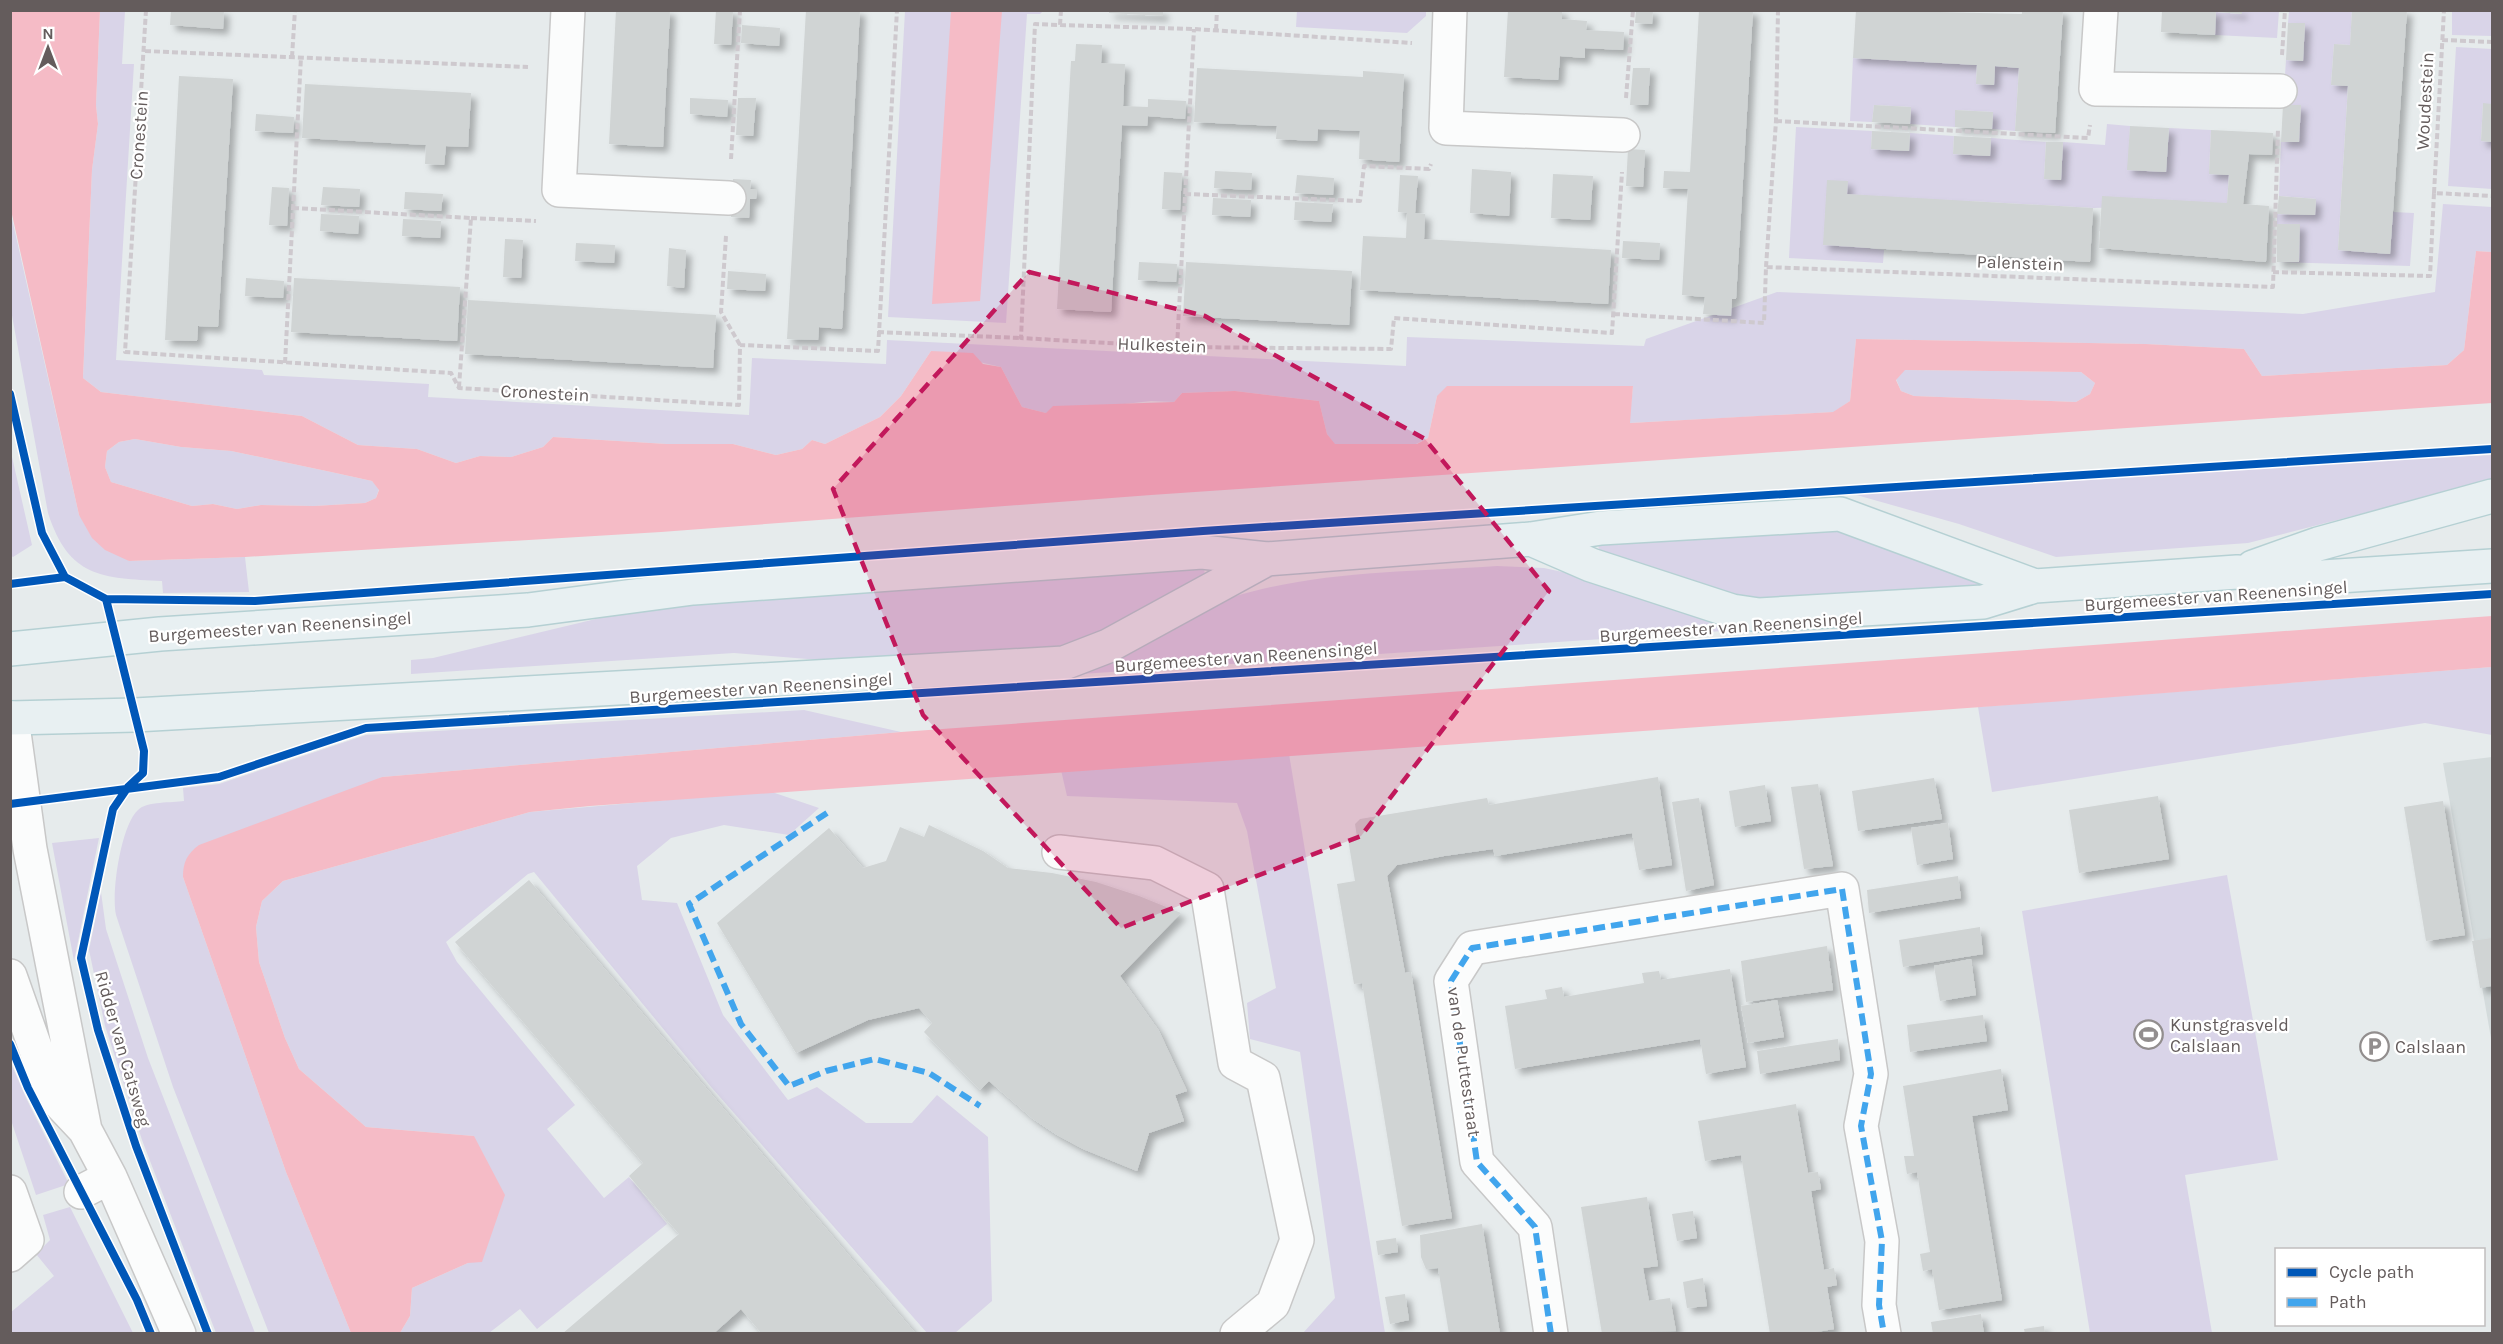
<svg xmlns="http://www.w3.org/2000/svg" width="2503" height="1344" viewBox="0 0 2503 1344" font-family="Karla,sans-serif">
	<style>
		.education { fill: #d4dbdc }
		.green { fill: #d9d4e8 }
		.water { fill: #f5bbc6; fill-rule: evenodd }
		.building { fill: #d0d4d4; filter: url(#shadow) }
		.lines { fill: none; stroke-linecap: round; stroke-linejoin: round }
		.minor-casing { stroke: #c8c8c8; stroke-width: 36 }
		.major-casing { stroke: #b5d0d3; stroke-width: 36 }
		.path { stroke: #cec9ce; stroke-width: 4; stroke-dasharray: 6 3; stroke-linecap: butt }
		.minor { stroke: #fbfcfc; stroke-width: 33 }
		.major { stroke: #e8f0f2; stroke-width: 33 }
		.quiet { stroke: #41a5ed; stroke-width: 6; stroke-dasharray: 12 6; stroke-linecap: butt }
		.cycleway-casing { stroke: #fff; stroke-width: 11 }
		.cycleway { stroke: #0057b8; stroke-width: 8 }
		.marked { fill: #c2185b; fill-opacity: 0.2; stroke: #c2185b; stroke-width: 4.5; stroke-dasharray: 12 8; stroke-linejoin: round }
		.labels { text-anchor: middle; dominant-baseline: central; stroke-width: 4.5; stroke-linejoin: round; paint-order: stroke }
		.street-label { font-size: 18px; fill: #645c5c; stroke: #fff }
		.poi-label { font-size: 18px; fill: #645c5c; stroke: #fff; text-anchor: start }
	</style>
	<defs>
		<filter id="shadow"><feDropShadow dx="5.5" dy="5.5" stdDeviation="3" flood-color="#0004"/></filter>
	</defs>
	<rect width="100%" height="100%" fill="#e6ebec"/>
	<path class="education" d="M2492 757V1044L2443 763Z"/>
	<path class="green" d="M1297 10H1426V16L1407 33 1296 27Z
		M100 11H125L122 64H134L116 360 262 370 264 375 429 384 428 397 749 415 752 358 886 364 887 340 1406 366 1407 337 1644 346 1646 339 1777 292 2303 314 2435 292 2443 204 2492 207V252L2476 251 2464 350 2447 365 2262 376 2244 349 2146 344 1856 339 1850 401 1834 412 1629 423 1633 387 1437 396 1428 438 1416 444H1334L1327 434 1319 401 1235 391 1182 393 1174 402 1151 401 1046 413 1022 407 1001 367 931 351 901 396 880 417 825 444 812 440 802 449 776 455 733 444H667L553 437 543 447 511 457 480 456 456 463 417 449 358 445 302 416 101 392 83 378 92 170 98 124 96 105Z
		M905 11H1043L1040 14H1027L1006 323 888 317Z
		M2242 11H2279L2277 38 2215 35 2216 12 2241 14Z
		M2289 11H2352L2350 45 2334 44 2331 85 2348 86 2338 250 2390 254 2393 212 2414 213 2410 266 2277 262V214L2315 215 2316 199 2279 196 2281 142H2298L2301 105H2283L2286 60 2303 61 2305 24 2288 23Z
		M2452 11H2492V36L2452 35Z
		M2456 47 2492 49V104H2483L2481 141 2492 142V189L2448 186Z
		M1853 58 1977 65 1976 84 1994 85 1995 66 2019 68 2015 131 1992 129 1993 112 1956 110 1955 127 1910 124 1911 107 1874 105 1872 122 1850 121Z
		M2107 124 2130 126 2128 170 2166 172 2169 128 2211 130 2209 174 2229 175 2227 203 2093 208 1969 201 1842 245 1884 250 1883 263 1789 258 1796 127 1872 131 1871 149 1909 151 1910 133 1954 136 1953 154 1990 156 1991 138 2046 142 2044 179 2061 180 2063 142 2105 145Z
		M10 210 79 515 129 561 245 557 249 592 163 593 162 581C102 578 69 578 48 513L11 310Z
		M1904 370 2081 372 2095 383 2090 394 2076 402 1914 396 1901 391 1896 379Z
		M135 439 181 447 231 451 331 472 372 481 379 489 376 498 365 503 314 506 261 505 237 509 213 504 192 506 111 482 105 467 107 451 119 442Z
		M10 448 32 545 13 557 10 555Z
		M2492 455V480L2248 543 2056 557 1959 524 1853 494 2191 470Z
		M1831 525 1980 572V587L1763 601 1716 594 1599 555 1598 537Z
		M1204 564 1205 582 1085 641 1058 647 844 662 734 653 411 674V660L433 658 625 612 691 601Z
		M1497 566 1544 568 1567 573 1738 627V630L1081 674V671L1233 597C1317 571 1409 572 1497 566Z
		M2492 667V735L2425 723 1992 792 1978 707Z
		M804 710 901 732 382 777 183 877 286 1172 351 1333H269L173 1087 116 915C111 893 121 825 138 810 147 801 172 803 184 801L183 788 219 784 366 735Z
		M1289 754 1385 1333H1303L1335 1298 1300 1052 1250 1039 1247 1003 1276 988 1247 831 1237 803 1067 796 1061 770Z
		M769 791 819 808 789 835 724 825 671 838 637 866 642 900 677 903 723 1015 788 1100 817 1087 866 1123H912L937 1095 988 1137 992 1301 955 1333H927L712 1088 534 872 528 874 446 942 457 962 575 1105 547 1129 604 1198 629 1177 667 1224 537 1329 520 1309 489 1333H400L410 1316 412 1288 468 1263 474 1136 366 1127 299 1069 285 1038 259 962 256 927 262 901 283 881 530 812Z
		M99 838 74 961 52 843Z
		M2227 875 2278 1160 2185 1175 2212 1333H2090L2022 911Z
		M101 892 106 929 148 1058 255 1333H216L142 1140 105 1026 89 950Z
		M10 1061 27 1100 69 1184 36 1195 11 1120Z
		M70 1207 133 1333H11L10 1313 54 1276 36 1254 50 1240 43 1215Z"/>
	<path class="water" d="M10 11H100L96 105 98 124 92 170 83 378 101 392 302 416 358 445 417 449 456 463 480 456 511 457 543 447 553 437 667 444H733L776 455 802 449 812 440 825 444 880 417 901 396 931 351 973 353 983 364 1001 367 1022 407 1046 413 1053 406 1174 402 1182 393 1235 391 1319 401 1327 434 1335 444H1417L1428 438 1437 396 1447 386H1633L1630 423 1833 412 1850 401 1856 339 2146 344 2244 349 2262 376 2447 365 2464 350 2476 251 2492 252V403L1151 495 661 532 245 557 129 561 105 550 92 538 79 515 11 210ZM1905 370 2081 372 2095 383 2090 394 2076 402 1914 396 1901 391 1896 380ZM135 439 181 447 231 451 331 472 372 481 379 490 376 498 365 503 314 506 261 505 237 509 213 504 192 506 111 482 105 467 107 451 119 442Z
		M951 11H1002L980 301 932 304Z
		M2492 616V667L2051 702 590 806 530 812 283 881 262 901 256 927 259 962 285 1038 299 1069 366 1127 474 1136 505 1195 482 1262 468 1263 412 1288 410 1316 400 1333H351L286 1172 183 877C183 862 187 854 199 845L382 777 901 732Z"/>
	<path class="building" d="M171 10H224L223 29 170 25Z
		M616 10H670L663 147 609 144Z
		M716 10H733L731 45 714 44Z
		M806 10H860L842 329 819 327 818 340 787 339Z
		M1109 10H1163V16L1109 13Z
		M1508 10H1562V19L1587 21 1586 30 1624 32 1623 50 1585 48V58L1560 56 1558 80 1504 77Z
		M1636 10H1653L1652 24 1635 23Z
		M1699 10H1753L1736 299H1732L1731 316 1703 314 1705 297 1682 295 1688 189 1663 188 1664 171 1690 172Z
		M1856 10 2022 14V10H2063L2055 133 2015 131 2019 68 1995 66 1994 85 1976 84 1977 65 1853 58Z
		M2162 10H2216L2215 35 2161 32Z
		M2219 10H2242V14L2218 12Z
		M2352 10H2407L2390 254 2338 250 2348 86 2331 85 2334 44 2350 45Z
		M2288 23H2305L2303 61 2286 60Z
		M742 25 780 28 779 46 741 43Z
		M1076 44 1102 45 1101 63 1125 64 1123 106 1148 107V99L1186 101 1185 119 1148 116 1147 126 1122 125 1111 312 1057 309 1071 61H1075Z
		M1197 68 1363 77V71L1404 74 1399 162 1359 159 1360 131 1318 129 1317 141 1276 139 1277 126 1194 122Z
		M1633 68H1650L1648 105H1630Z
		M179 76 233 79 218 327 198 326 197 341 165 340Z
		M305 84 471 93 468 147 446 146 444 165 425 164 426 145 302 138Z
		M690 98 728 100 727 117 690 114Z
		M738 98H756L753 136 736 135Z
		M2483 103 2492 104V142L2481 141Z
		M1874 105 1911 107 1910 124 1872 122Z
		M2283 105H2301L2299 142H2281Z
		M1955 110 1993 112 1992 129 1955 127Z
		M256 114 294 117 293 133 255 131Z
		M2130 126 2169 128 2166 172 2127 170Z
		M2211 130 2273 133 2272 155 2249 154 2243 204 2269 206 2266 262 2099 248 2102 196 2227 203 2229 175 2209 174Z
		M1872 131 1910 133 1909 151 1871 149Z
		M1954 136 1991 138 1990 156 1953 154Z
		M2046 142H2063L2061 180 2044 179Z
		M1628 149 1645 150 1643 187 1626 186Z
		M1472 169 1511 172 1509 216 1470 213Z
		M1215 171 1252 173 1251 190 1214 188Z
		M1164 172 1182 173 1180 210 1162 209Z
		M1553 174 1593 176 1590 220 1551 218Z
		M1297 175 1334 178 1333 195 1295 193Z
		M1400 175 1418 176 1415 213 1425 214 1424 239 1611 250 1608 304 1360 290 1363 236 1406 238 1407 213 1398 212Z
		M733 179 751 180 750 189H757L756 199H750L749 218 731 217Z
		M1827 180 1848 181 1847 194 2093 208 2090 262 1823 245Z
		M272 187 289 188 287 226 269 225Z
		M323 187 360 189 359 207 321 205Z
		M405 192 443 194 441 211 404 209Z
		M2279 196 2316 199 2315 215 2277 214Z
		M1213 198 1251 200 1250 217 1212 215Z
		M1295 202 1333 204 1331 222 1294 220Z
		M321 214 359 216 358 234 320 231Z
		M403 219 441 221 440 238 402 236Z
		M2277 224H2300L2299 262H2277Z
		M505 239 523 240 521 278 503 277Z
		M1623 241 1660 243 1659 260 1622 258Z
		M576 243 615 245 614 263 575 261Z
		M669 248 686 250 684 288 667 286Z
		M1139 262 1177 264 1176 282 1138 280Z
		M1186 262 1352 271 1349 325 1183 316Z
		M728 271 766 274 765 291 727 289Z
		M246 278 284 281 283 298 245 296Z
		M294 278 460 287 457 341 291 332Z
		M468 300 716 315 713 368 465 354Z
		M1658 777 1672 865 1639 870 1632 833 1495 856 1493 849 1444 856 1397 865 1387 876 1405 973 1411 972 1452 1218 1402 1226 1362 983 1354 984 1337 884 1355 881 1348 839 1357 837 1355 824 1360 819 1487 798 1489 805Z
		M1934 778 1942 819 1858 831 1852 791Z
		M1818 784 1833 866 1804 869 1791 787Z
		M1765 785 1771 821 1735 827 1729 791Z
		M2158 796 2169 859 2079 873 2069 810Z
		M1699 798 1714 885 1686 891 1672 802Z
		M2443 801 2465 935 2426 941 2404 807Z
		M1948 823 1953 859 1917 865 1911 828Z
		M929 825 983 851 1008 868 1052 873 1096 882 1139 896 1181 913 1120 976 1159 1031 1187 1091 1175 1095 1184 1121 1149 1133 1137 1171 1083 1149 1057 1135 1033 1119 989 1081 980 1090 924 1032 932 1023 919 1008 868 1020 796 1053 717 923 829 828 863 868 886 861 900 827 924 837Z
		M1958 876 1961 898 1869 913 1867 890Z
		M529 880 729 1115 916 1334H762L741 1309 713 1334H562L679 1234 629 1176 643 1163 455 942Z
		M1980 927 1983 954 1903 967 1899 940Z
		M2492 938V986L2480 988 2472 941Z
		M1827 946 1833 990 1746 1002 1741 961Z
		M1971 959 1976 995 1940 1001 1934 966Z
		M1730 969 1746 1067 1706 1074 1700 1039 1515 1069 1505 1006 1547 999 1545 990 1562 987 1564 997 1644 983 1642 973 1659 971 1661 980Z
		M1777 1000 1784 1037 1748 1043 1741 1006Z
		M1983 1015 1987 1041 1910 1052 1907 1025Z
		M1838 1039 1840 1060 1760 1074 1757 1051Z
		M2001 1069 2008 1110 1972 1116 2002 1300 1939 1310 1932 1269 1923 1271 1920 1254 1930 1252 1917 1172 1907 1174 1904 1156H1914L1903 1086Z
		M1796 1104 1808 1173 1818 1172 1821 1189 1811 1191 1824 1270 1834 1268 1837 1285 1827 1287 1834 1329 1805 1334H1770L1741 1155 1705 1161 1698 1121Z
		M1647 1197 1658 1266 1643 1268 1649 1301 1670 1298 1676 1331 1602 1334 1581 1207Z
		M1693 1211 1697 1238 1677 1241 1672 1214Z
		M1482 1224 1500 1334H1449L1438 1268 1426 1269 1421 1257 1420 1235Z
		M1396 1238 1398 1252 1378 1255 1376 1241Z
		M1703 1278 1707 1306 1687 1308 1683 1282Z
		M1405 1294 1409 1320 1390 1324 1385 1297Z
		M1981 1314 1984 1334H1933L1931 1322Z
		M2044 1326 2045 1334H2025L2024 1329Z"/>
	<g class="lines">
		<defs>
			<path id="minor" d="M568 10 559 190 729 198
				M1450 10 1446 128 1623 135
				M2101 10 2096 89 2280 91
				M12 718 30 849 85 1130
				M1059 852 1155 863 1207 889 1235 1063 1263 1078 1297 1240 1273 1304 1237 1334
				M10 976 52 1095 85 1130 110 1177 179 1334
				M10 1192 27 1240 10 1255
				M81 1192 110 1177
				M1551 1334 1535 1227 1477 1162 1451 981 1472 948 1842 889 1871 1074 1861 1126 1882 1241 1879 1305 1884 1334"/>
			<path id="major" d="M1531 539 1591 565 1732 611 1759 615 1983 602 2035 586 2237 572 2323 577 2492 566
				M2253 567 2318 544 2492 496
				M10 649 160 634 528 610 693 588 1202 552 1267 559 1531 539 1601 528 1840 514 2035 586
				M10 718 135 715 1064 663 1108 646 1267 559"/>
		</defs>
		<use href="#minor" class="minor-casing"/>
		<use href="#major" class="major-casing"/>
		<path class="path" d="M146 10 125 352 451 373 459 388 739 405 740 345 878 351 897 10
			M1061 10 1060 25 1035 24 1021 338 1177 347 1391 349 1394 318 1612 333 1622 172
			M1060 25 1194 29 1412 43
			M1216 30 1217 10
			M2442 40 2492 42
			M145 51 528 67
			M2282 55 2285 10
			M292 57 295 10
			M1626 98 1633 10
			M1776 121 2088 138 2090 125
			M731 159 740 10
			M2434 193 2444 10
			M1185 194 1360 201 1364 166 1429 169 1431 164
			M293 208 471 218 459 387
			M471 218 536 221
			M726 236 721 312 740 345
			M1766 267 1776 121 1778 10
			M2273 272 2430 276 2434 193 2492 196
			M1614 314 1764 323 1766 267 2273 287 2278 128
			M878 332 1021 338
			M1177 347 1194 29
			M285 363 301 57"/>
		<use href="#minor" class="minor"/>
		<use href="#major" class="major"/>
		<path class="quiet" d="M827 813 689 904 741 1024 789 1086 826 1071 875 1059 929 1073 980 1106
			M1551 1334 1535 1227 1477 1162 1451 981 1472 948 1842 889 1871 1074 1861 1126 1882 1241 1879 1305 1884 1334"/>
		<defs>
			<path id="cycleway" d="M10 394 42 533 65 577
				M10 584 65 577 106 599 255 601 1203 531 2492 449
				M106 599 144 751 143 773 128 787 113 809 81 958 98 1030 136 1146 208 1334
				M10 804 219 777 366 728 2492 594
				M10 1044 28 1088 137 1300 151 1334"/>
		</defs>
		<use href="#cycleway" class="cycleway-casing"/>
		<use href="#cycleway" class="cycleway"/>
	</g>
	<path class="marked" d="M1029 272 1205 316 1425 439 1549 591 1361 836 1121 928 923 715 833 489Z"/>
	<defs>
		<symbol id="stadium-ring" viewBox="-11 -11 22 22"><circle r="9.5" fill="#fff" stroke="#928e8e" stroke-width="1.5"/><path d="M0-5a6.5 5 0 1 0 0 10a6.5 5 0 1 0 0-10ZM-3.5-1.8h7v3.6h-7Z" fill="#928e8e"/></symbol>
		<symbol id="parking-ring" viewBox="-11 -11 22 22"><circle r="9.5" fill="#fff" stroke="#928e8e" stroke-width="1.5"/><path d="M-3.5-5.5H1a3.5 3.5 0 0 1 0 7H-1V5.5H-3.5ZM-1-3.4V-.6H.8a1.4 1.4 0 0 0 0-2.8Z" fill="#928e8e"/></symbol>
	</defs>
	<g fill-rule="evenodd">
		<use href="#stadium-ring" x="2132" y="1018" width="33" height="33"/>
		<use href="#parking-ring" x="2358" y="1030" width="33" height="33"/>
	</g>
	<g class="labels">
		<g class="street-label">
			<text transform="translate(2425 101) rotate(-87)">Woudestein</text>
			<text transform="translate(139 135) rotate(-86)">Cronestein</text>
			<text transform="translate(2020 263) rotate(2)">Palenstein</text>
			<text transform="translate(1162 345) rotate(2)">Hulkestein</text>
			<text transform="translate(545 393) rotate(3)">Cronestein</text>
			<text transform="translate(2216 596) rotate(-4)">Burgemeester van Reenensingel</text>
			<text transform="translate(280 627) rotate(-4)">Burgemeester van Reenensingel</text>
			<text transform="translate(1731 627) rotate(-4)">Burgemeester van Reenensingel</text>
			<text transform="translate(1246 657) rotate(-4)">Burgemeester van Reenensingel</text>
			<text transform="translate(761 688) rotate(-4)">Burgemeester van Reenensingel</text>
			<text transform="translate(123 1049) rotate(74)">Ridder van Catsweg</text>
			<text transform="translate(1464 1062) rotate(82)">van de Puttestraat</text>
		</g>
		<g class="poi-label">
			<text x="2170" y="1025">Kunstgrasveld<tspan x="2170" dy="21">Calslaan</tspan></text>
			<text x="2395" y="1047">Calslaan</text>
		</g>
	</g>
	<rect width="2503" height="1344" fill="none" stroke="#645c5c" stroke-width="24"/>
	<rect x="2275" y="1248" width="210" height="78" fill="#ffffff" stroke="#c1bebe" stroke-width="1.5"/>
	<rect x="2287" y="1268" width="30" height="9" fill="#0057b8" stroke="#c1bebe" stroke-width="1.5"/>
	<text x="2329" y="1278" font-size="18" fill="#645c5c">Cycle path</text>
	<rect x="2287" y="1298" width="30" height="9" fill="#41a5ed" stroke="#c1bebe" stroke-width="1.5"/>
	<text x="2329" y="1308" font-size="18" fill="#645c5c">Path</text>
	<g transform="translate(48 48)" stroke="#ffffff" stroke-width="4.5" paint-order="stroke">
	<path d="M0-4.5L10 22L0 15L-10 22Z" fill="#645c5c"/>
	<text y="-9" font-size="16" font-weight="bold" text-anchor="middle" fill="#645c5c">N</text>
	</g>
</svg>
